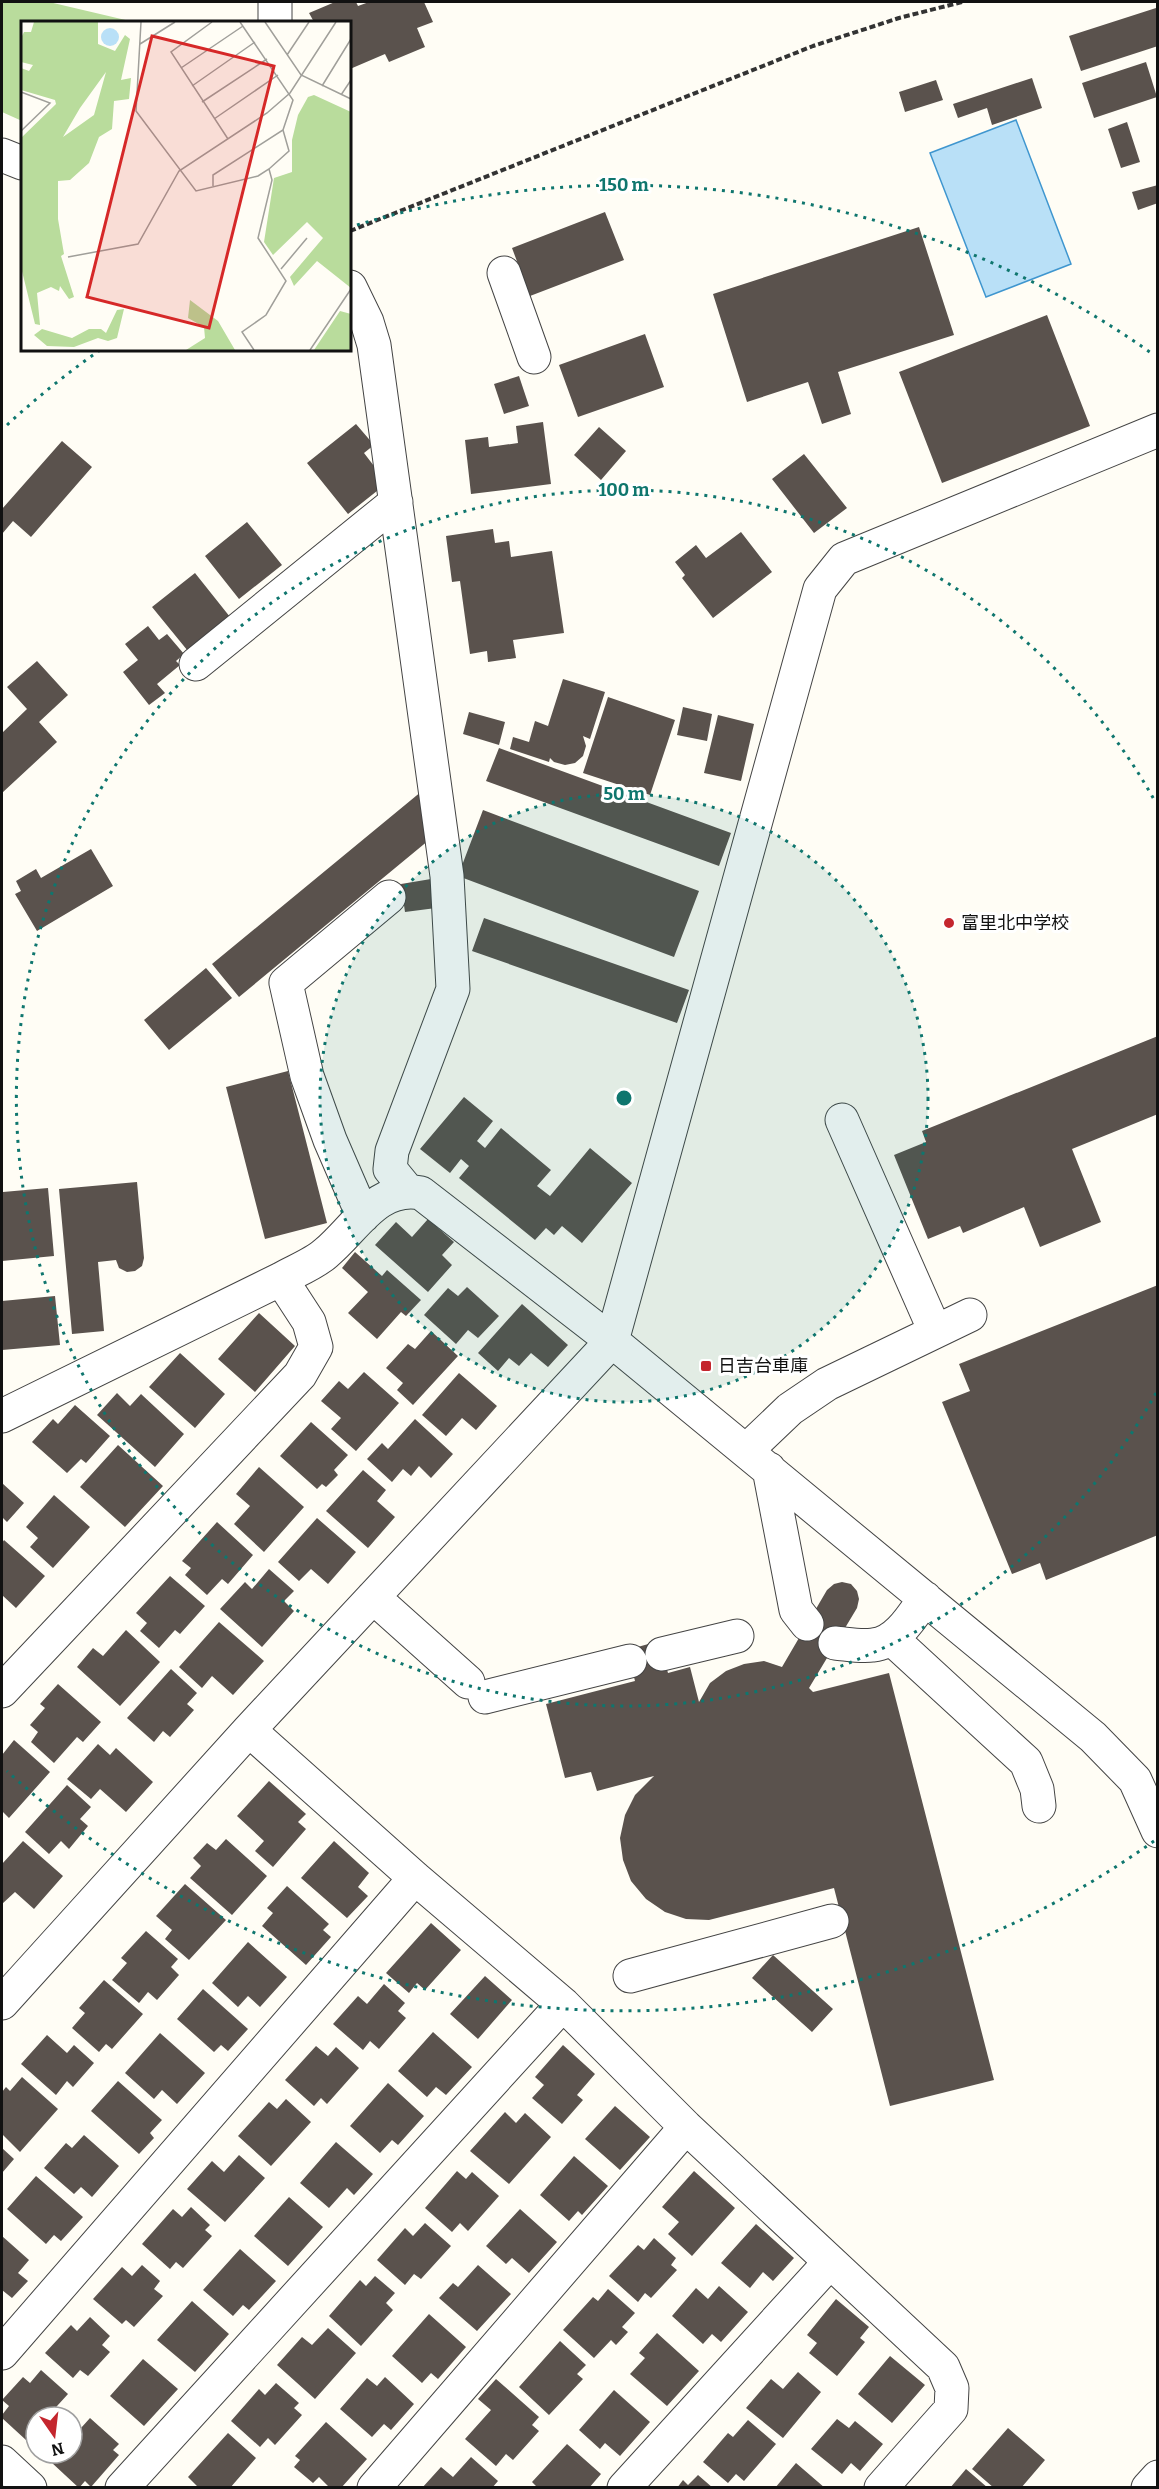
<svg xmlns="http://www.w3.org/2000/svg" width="1159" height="2489" viewBox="0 0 1159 2489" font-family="Bitter,'Noto Sans JP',serif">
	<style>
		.forest { fill: #b9dc9c }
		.water { fill: #b9e0f7; stroke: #3f96cf; stroke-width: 1.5 }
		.building { fill: #5a524d }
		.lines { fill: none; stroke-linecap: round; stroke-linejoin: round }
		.minor-casing { stroke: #444; stroke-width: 35 }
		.path { stroke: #333; stroke-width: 4; stroke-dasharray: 6 3; stroke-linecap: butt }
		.minor { stroke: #fff; stroke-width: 33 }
		.ring { fill: none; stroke: #0f766e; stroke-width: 3; stroke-dasharray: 3 6 }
		.poi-dot { fill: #c4262e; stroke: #fff; stroke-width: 2 }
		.labels { text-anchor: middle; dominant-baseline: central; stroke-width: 6; stroke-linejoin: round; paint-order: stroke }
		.poi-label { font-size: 18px; fill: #111; stroke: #fff; text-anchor: start }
		.inset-road { fill: none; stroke: #a09f9a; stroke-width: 1.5 }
		.view { fill: #d62828; fill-opacity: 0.15; stroke: #d62828; stroke-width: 3 }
		.inset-edge { fill: none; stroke: #111; stroke-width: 3 }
		.centre { fill: #0f766e; stroke: #fff; stroke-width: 3 }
		.ring-label { font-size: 18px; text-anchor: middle; font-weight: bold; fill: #0f766e; stroke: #fff; stroke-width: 6; stroke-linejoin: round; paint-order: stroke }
	</style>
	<rect width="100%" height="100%" fill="#fffdf5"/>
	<path class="forest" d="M2 2H49L134 22H22V121L2 112Z"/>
	<path class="water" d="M1016 120 1071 264 986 297 930 153Z"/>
	<path class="building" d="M335 2H356L358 6 369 2H424L433 22 417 28 425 47 389 62 385 54 350 69V22H314L309 13Z
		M1156 8 1158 46 1081 71 1069 36Z
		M1146 62 1157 97 1094 118 1082 83Z
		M1032 78 1042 108 992 125 987 108 958 118 953 104Z
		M936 80 943 100 905 112 899 92Z
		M1127 122 1140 162 1121 168 1108 129Z
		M1158 185V203L1138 210 1132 192Z
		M605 212 624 260 530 296 512 248Z
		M919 227 954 335 838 372 851 414 822 424 808 382 747 402 713 294Z
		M1047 315 1090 426 942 483 899 372Z
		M645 334 664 387 578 417 559 365Z
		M519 376 529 406 504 414 494 384Z
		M543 422 551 484 471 494 465 440 488 437 489 447 518 443 516 426Z
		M356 424 374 445 364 453 387 483 348 514 307 463Z
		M599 427 626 451 601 480 574 455Z
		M62 441 92 467 31 537 13 521 2 534V509Z
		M804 454 847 508 814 533 772 479Z
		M247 522 282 565 239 599 205 556Z
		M493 529 495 543 509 541 511 557 552 551 564 633 513 640 516 658 488 662 487 651 470 654 460 581 452 582 446 536Z
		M741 532 772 572 713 618 682 578 685 575 675 562 696 545 706 558Z
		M195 573 234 622 192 656 152 607Z
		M148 626 159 640 167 634 184 654 176 661 180 665 157 684 165 693 149 705 123 672 138 660 125 644Z
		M37 661 68 695 39 722 57 742 2 793V733L27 709 7 687Z
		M563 679 605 692 590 739 583 736 586 746 583 756 575 763 565 765 554 762 550 758 549 762 510 749 513 737 529 742 535 721 548 726Z
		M608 697 675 720 650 795 583 773Z
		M683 707 712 714 707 741 677 735Z
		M469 712 505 722 499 745 463 734Z
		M718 715 754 724 741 781 704 773Z
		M499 748 731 833 719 866 486 781Z
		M422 791 429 840 239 997 212 964Z
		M483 810 699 891 674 957 458 876Z
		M91 849 113 886 37 931 15 894 21 891 16 881 36 869 41 878Z
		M431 879 436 908 405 912 401 884Z
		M484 918 689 990 677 1023 472 951Z
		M206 968 232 998 169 1050 144 1020Z
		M1158 1036V1114L1072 1149 1101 1222 1040 1247 1024 1207 963 1233 960 1226 928 1239 894 1155 926 1142 922 1131Z
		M288 1071 327 1223 265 1239 226 1087Z
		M464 1097 493 1121 477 1141 485 1148 501 1128 551 1170 537 1186 550 1196 590 1148 632 1183 582 1243 562 1226 554 1235 546 1228 535 1240 459 1178 469 1166 461 1159 450 1173 420 1149Z
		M137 1182 144 1258 142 1266 135 1271 127 1272 119 1268 116 1260 98 1262 104 1331 72 1334 59 1189Z
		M48 1188 54 1256 2 1261 3 1192Z
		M428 1219 454 1242 442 1255 452 1265 428 1292 375 1245 396 1222 412 1237Z
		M355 1252 382 1276 387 1270 421 1300 406 1316 401 1312 377 1339 348 1313 368 1292 342 1268Z
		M1158 1285V1535L1046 1580 1040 1563 1012 1574 942 1402 970 1391 959 1364Z
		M467 1287 499 1316 478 1338 468 1330 456 1344 424 1315 448 1288 458 1296Z
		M55 1296 60 1345 2 1350V1301Z
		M522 1304 568 1345 548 1367 531 1353 519 1366 509 1358 498 1371 478 1353Z
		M259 1313 295 1346 255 1392 218 1359Z
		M431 1331 458 1356 413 1405 397 1390 403 1383 386 1368 408 1344 415 1349Z
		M180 1353 225 1394 195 1428 149 1387Z
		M364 1372 399 1403 356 1451 331 1429 341 1418 321 1401 339 1381 348 1389Z
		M459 1373 497 1406 476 1430 462 1418 446 1436 422 1415Z
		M117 1393 130 1406 141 1394 184 1434 155 1467 97 1415Z
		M75 1405 110 1436 86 1463 81 1459 67 1473 32 1442 53 1419 58 1424Z
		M415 1419 453 1454 431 1478 419 1466 411 1476 403 1469 392 1482 367 1459 382 1443 388 1449Z
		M311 1422 348 1455 334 1470 338 1475 326 1487 322 1484 317 1489 280 1456Z
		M118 1445 163 1486 125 1527 80 1487Z
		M259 1467 304 1507 264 1552 234 1524 250 1506 236 1494Z
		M363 1470 386 1490 377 1501 395 1517 368 1548 326 1511Z
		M2 1483 24 1503 7 1522 2 1517Z
		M54 1495 90 1527 53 1568 30 1547 38 1538 26 1527Z
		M317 1518 356 1552 328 1584 311 1569 299 1581 278 1562Z
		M217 1522 253 1555 228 1584 222 1579 207 1595 185 1575 191 1568 182 1561Z
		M4 1540 45 1576 16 1608 2 1595V1543Z
		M269 1569 294 1591 284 1601 294 1611 262 1647 220 1609 245 1582 252 1589Z
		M170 1576 205 1606 180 1634 175 1630 159 1648 140 1631 147 1623 136 1613Z
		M842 1582 851 1584 857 1591 859 1599 857 1608 809 1688 813 1692 889 1673 994 2080 890 2106 834 1888 709 1920 686 1919 665 1912 646 1899 631 1881 623 1860 620 1838 625 1815 635 1795 654 1776 597 1791 591 1772 565 1778 546 1704 635 1681 627 1650 659 1641 668 1673 690 1667 699 1702 710 1683 726 1671 744 1664 764 1661 782 1667 827 1590 834 1584Z
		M219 1622 264 1661 233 1695 212 1676 202 1688 179 1667Z
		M126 1630 160 1662 120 1706 77 1667 93 1648 103 1656Z
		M171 1669 197 1693 187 1704 194 1710 170 1737 163 1731 154 1742 127 1718Z
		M58 1684 101 1722 83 1742 77 1737 54 1763 31 1742 38 1732 30 1725 45 1708 40 1704Z
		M14 1740 50 1772 9 1818 2 1811V1755Z
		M98 1744 110 1755 116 1748 153 1782 126 1812 100 1789 91 1799 67 1779Z
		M269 1781 306 1814 298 1822 306 1829 273 1867 255 1851 264 1841 237 1816Z
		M67 1785 91 1807 80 1819 88 1826 69 1849 61 1841 49 1854 25 1832Z
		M226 1839 267 1876 232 1915 190 1878 201 1866 193 1858 207 1843 216 1850Z
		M23 1841 63 1876 34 1909 15 1892 2 1904V1864Z
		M334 1841 369 1873 358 1887 368 1896 347 1918 301 1878Z
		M185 1884 226 1920 189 1960 165 1939 172 1930 156 1916Z
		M287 1886 329 1924 323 1930 331 1937 306 1965 262 1926 273 1913 267 1908Z
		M431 1923 461 1950 425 1990 417 1983 409 1993 386 1973Z
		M146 1931 178 1959 171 1967 179 1975 157 2000 148 1992 139 2003 112 1980 127 1963 121 1958Z
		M248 1942 287 1977 260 2007 248 1996 238 2007 212 1983Z
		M773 1955 833 2009 812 2032 752 1978Z
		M485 1976 512 2000 478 2039 450 2014Z
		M104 1980 143 2014 112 2049 106 2044 99 2052 72 2028 85 2013 79 2008Z
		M384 1984 405 2003 398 2011 406 2018 379 2049 370 2041 363 2050 333 2024 358 1996 367 2004Z
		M203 1989 248 2029 228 2051 221 2045 214 2052 177 2019Z
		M433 2032 472 2067 446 2095 436 2087 427 2097 398 2071Z
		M160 2033 205 2073 177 2104 162 2090 154 2099 125 2073Z
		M47 2035 67 2053 74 2045 94 2063 73 2087 67 2081 56 2095 21 2064Z
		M563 2045 595 2074 577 2095 583 2100 562 2124 532 2098 544 2085 535 2077Z
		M316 2046 328 2056 336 2047 359 2068 327 2104 321 2098 314 2106 285 2080Z
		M22 2077 58 2109 20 2152 2 2134V2092L6 2087 10 2091Z
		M118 2081 162 2120 150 2133 154 2138 139 2154 91 2111Z
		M388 2083 424 2116 398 2145 392 2140 380 2153 350 2126Z
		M286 2099 311 2122 271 2166 238 2136 269 2102 277 2109Z
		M615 2106 650 2137 620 2170 585 2139Z
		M505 2112 516 2123 525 2113 551 2137 509 2184 470 2151Z
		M84 2135 119 2166 92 2197 81 2187 74 2194 44 2168 66 2143 72 2148Z
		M336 2142 373 2174 354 2195 347 2188 329 2208 300 2183Z
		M2 2148 14 2159 2 2173Z
		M239 2155 265 2178 225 2222 187 2189 212 2161 224 2172Z
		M574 2156 608 2186 582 2215 578 2211 569 2221 540 2195Z
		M457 2171 466 2179 472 2172 499 2196 468 2231 460 2223 452 2232 425 2208Z
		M694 2171 735 2208 692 2256 668 2234 679 2222 662 2207Z
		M36 2176 83 2217 61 2241 54 2235 46 2244 7 2209Z
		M289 2197 323 2227 288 2266 254 2236Z
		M191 2207 210 2225 205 2230 212 2236 183 2268 176 2262 170 2269 142 2244 173 2209 182 2217Z
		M520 2209 557 2242 529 2273 512 2258 506 2264 486 2246Z
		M425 2223 451 2246 421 2279 414 2274 405 2285 377 2260 405 2228 413 2236Z
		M756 2224 794 2258 773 2281 763 2272 750 2288 721 2263Z
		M2 2236 29 2260 18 2273 28 2281 12 2298 2 2290Z
		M654 2238 676 2258 671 2265 677 2270 651 2298 645 2293 638 2302 609 2276 638 2245 644 2250Z
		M240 2249 276 2281 249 2310 243 2305 233 2316 203 2290Z
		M142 2265 160 2281 154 2289 163 2296 134 2327 126 2320 122 2324 93 2299 122 2267 132 2276Z
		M478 2265 511 2294 477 2331 439 2298 453 2283 458 2287Z
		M375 2276 395 2293 386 2303 393 2310 361 2346 329 2316 360 2280 366 2286Z
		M719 2286 748 2312 721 2342 712 2334 703 2344 672 2316 696 2288 708 2299Z
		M608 2289 635 2313 622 2327 628 2332 616 2345 611 2340 594 2358 563 2330 593 2297 598 2301Z
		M836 2299 869 2327 860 2338 865 2342 837 2376 809 2353 817 2343 807 2335Z
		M192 2301 229 2334 195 2372 157 2340Z
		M429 2314 466 2347 438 2379 431 2373 422 2383 392 2356Z
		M90 2317 110 2336 102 2345 110 2352 88 2376 80 2370 73 2378 45 2353 71 2325 77 2331Z
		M328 2328 356 2353 315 2399 277 2365 302 2337 312 2345Z
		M657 2333 699 2371 667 2406 630 2374 645 2358 639 2353Z
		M560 2341 586 2365 577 2374 583 2379 549 2415 519 2387Z
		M890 2356 925 2385 892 2423 858 2394Z
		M143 2359 178 2389 144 2426 110 2396Z
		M41 2370 68 2394 47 2417H36V2429L26 2440 2 2418V2415L9 2406 2 2400 23 2377 30 2383Z
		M798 2372 821 2392 783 2438 746 2408 771 2379 783 2389Z
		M385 2377 414 2404 391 2430 384 2424 372 2437 340 2409 367 2378 377 2386Z
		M496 2379 539 2417 532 2425 539 2431 513 2460 506 2454 496 2466 465 2439 491 2410 478 2399Z
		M276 2383 299 2403 294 2408 302 2415 275 2445 268 2438 260 2447 231 2421 259 2389 265 2395Z
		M614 2390 650 2422 620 2456 605 2443 600 2449 579 2430Z
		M90 2418 119 2444 113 2450 119 2455 91 2487 85 2481 79 2488 51 2462 59 2453H72V2438Z
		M837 2419 849 2428 855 2421 883 2444 860 2471 851 2463 842 2474 811 2449Z
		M748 2420 776 2444 744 2481 736 2474 728 2483 703 2462 728 2433 733 2437Z
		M326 2422 367 2459 341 2488H330L319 2477 313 2483 294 2467 300 2460 295 2456Z
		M1008 2428 1045 2460 1021 2488H994L972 2469Z
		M228 2433 256 2458 230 2488H199L188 2477Z
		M567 2444 601 2474 589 2488H538L532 2482Z
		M471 2457 498 2481 492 2488H422L441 2467 453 2477Z
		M796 2463 825 2488H775Z
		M966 2469 988 2488H950Z
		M698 2475 713 2488H677L683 2480 688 2485Z"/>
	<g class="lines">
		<defs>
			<path id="minor" d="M275 2V22
				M2 155 22 163
				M504 273 534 357
				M350 287 367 322 374 345 447 876 453 989 392 1151 390 1169 408 1191
				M196 664 396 502
				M842 1120 935 1331
				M363 1216 330 1140 307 1076 286 983 389 897
				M2 1416 281 1279C295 1271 314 1264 326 1253 356 1228 377 1185 421 1193L612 1341 1093 1737 1135 1780 1158 1831
				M746 1451 790 1409 827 1384 970 1315
				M769 1469 796 1610 807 1624
				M373 1597 468 1682
				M891 1638 1026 1762 1037 1789 1039 1806
				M835 1643C847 1644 861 1647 873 1645 897 1643 913 1615 925 1598
				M662 1654 737 1636
				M2 1691 300 1375 316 1347 309 1322 281 1279
				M485 1697 630 1661
				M249 1730 415 1878 563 2004 686 2127 943 2367 952 2388 951 2409 881 2488
				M630 1976 832 1921
				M2 2003 249 1730 612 1341 820 589 844 559 1158 430
				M2 2353 415 1878
				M2 2462 30 2488
				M122 2488 563 2004
				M374 2488 686 2127
				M624 2488 830 2262
				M1148 2488 1158 2477"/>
		</defs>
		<use href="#minor" class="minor-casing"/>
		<path class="path" d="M350 231 813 46 899 18 962 2"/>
		<use href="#minor" class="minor"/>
	</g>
	<circle cx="624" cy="1098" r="304" fill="#0f766e" fill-opacity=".12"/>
	<g class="ring">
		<circle cx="624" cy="1098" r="304"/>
		<path d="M1156 1393A608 608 0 1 1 1156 803"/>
		<path d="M1154 1841A913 913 0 0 1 7 1771M7 425A913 913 0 0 1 100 350M357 225A913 913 0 0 1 1154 355"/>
	</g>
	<g class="poi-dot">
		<circle cx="949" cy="923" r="6"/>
		<rect x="700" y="1360" width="12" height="12" rx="3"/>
	</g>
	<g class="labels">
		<g class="poi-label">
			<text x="961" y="923">富里北中学校</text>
			<text x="718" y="1366">日吉台車庫</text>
		</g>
	</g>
	<g transform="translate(21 21)">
		<rect width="330" height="330" fill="#fffdf5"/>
		<path d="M13 1H77V23L94 30 104 14 109 18 100 59 110 57 108 78 93 80 91 108 78 116 68 142 49 159 37 160V198L43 233 40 235 53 276 48 278 39 265 38 270 30 266 16 272 19 304 14 303 0 246V117L35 83 34 79 0 69V47L8 50 12 44 0 41V17L3 11H10ZM85 51 73 94 42 116 59 87ZM293 74 330 91V267L296 240 273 265 269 256 302 217 286 201 252 234 243 221 253 157 271 151V119L277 94 287 76ZM169 279 197 300 214 329H165L184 317 183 306 167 297ZM103 288 96 317 87 320 77 317 53 326 26 325 13 314 21 308 51 317 68 308H80L85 312 96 289ZM319 290 330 293V329H293Z" fill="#b9dc9c" fill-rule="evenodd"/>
		<path d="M80 16a9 9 0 1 1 18 0a9 9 0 1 1-18 0Z" fill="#b9e0f7"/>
		<path class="inset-road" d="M120 1 115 90 175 170 237 155 248 148 268 130 262 109M191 1 150 31 207 118M244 1 280 54 330 78M119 23 154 1M266 34 288 1M160 47 222 5M171 65 234 21M301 65 330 18M0 71 29 82 0 110M320 74 330 59M181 81 246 38M193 98 257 54M192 165V154L262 109 272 79 219 1M47 236 117 223 158 150 246 92 269 72 315 1M260 248 286 217M233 329 221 311 245 294 265 260 237 217 251 159 248 148M289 329 330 268"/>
		<path class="view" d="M131 15 253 45 188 307 66 276Z"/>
		<rect width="330" height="330" class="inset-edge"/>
	</g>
	<circle cx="624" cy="1098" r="9" class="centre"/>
	<g class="ring-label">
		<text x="624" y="191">150 m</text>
		<text x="624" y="496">100 m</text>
		<text x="624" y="800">50 m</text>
	</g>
	<rect width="1159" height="2489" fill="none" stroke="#111111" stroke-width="6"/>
	<g transform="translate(54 2435) rotate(166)"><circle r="28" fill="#ffffff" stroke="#a0a0a0" stroke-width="1.5"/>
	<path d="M0-4.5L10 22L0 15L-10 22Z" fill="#c4262e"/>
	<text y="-9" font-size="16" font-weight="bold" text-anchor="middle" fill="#111111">N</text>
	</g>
</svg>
